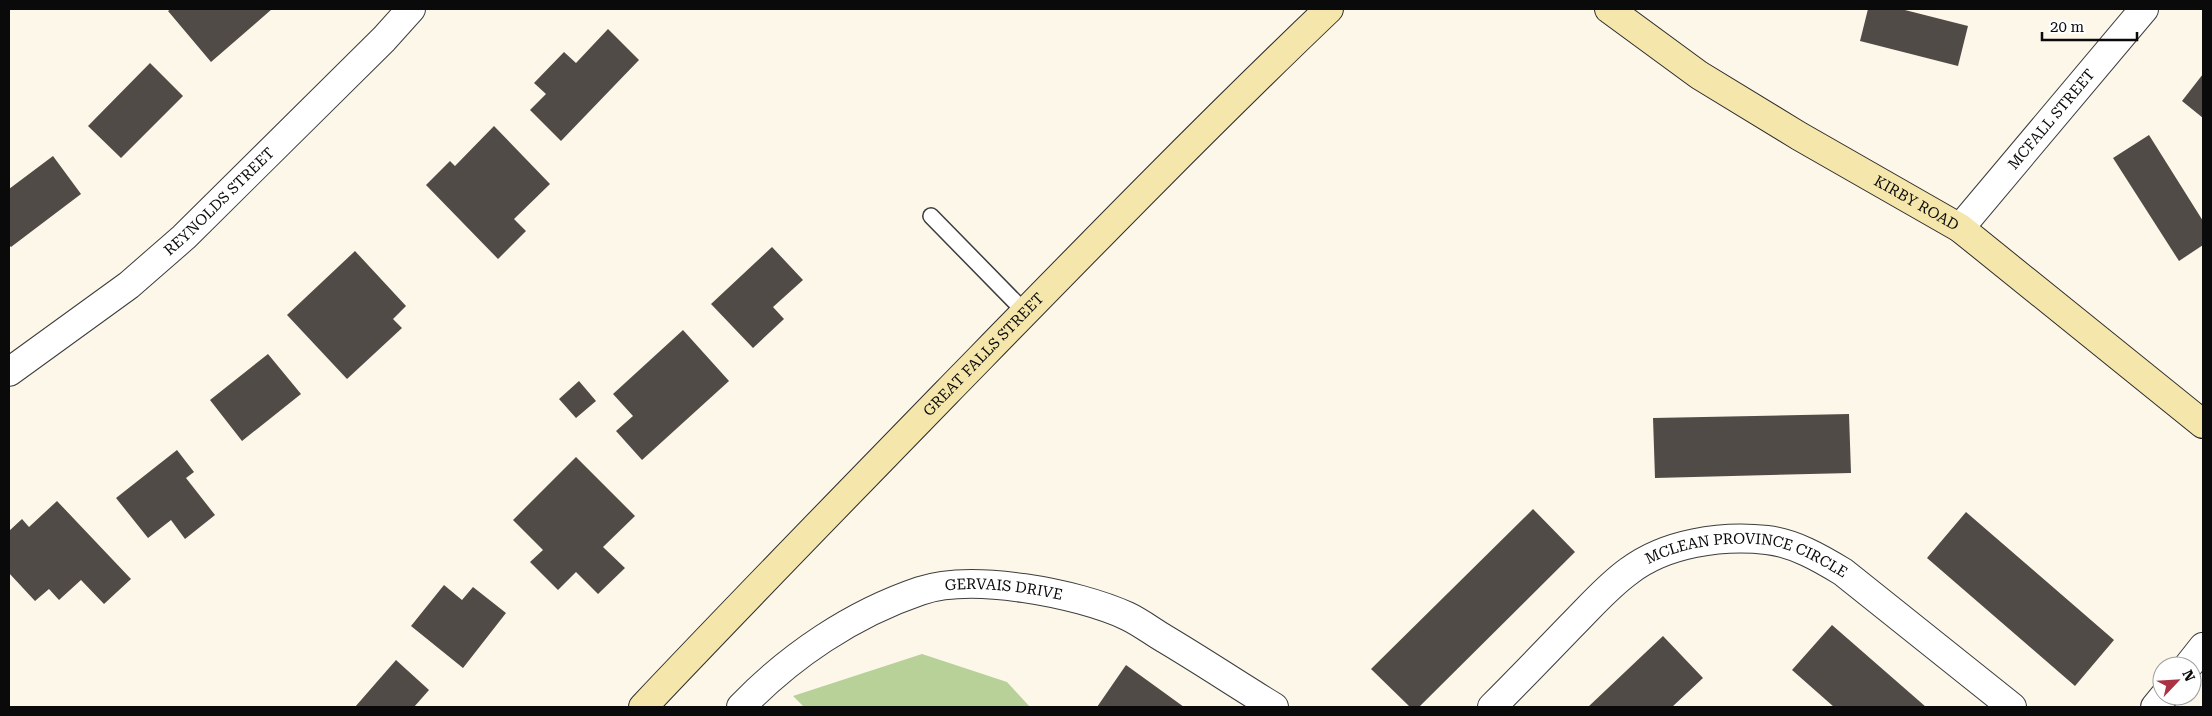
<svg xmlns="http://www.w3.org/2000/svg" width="2212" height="716" viewBox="0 0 2212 716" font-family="'Roboto Serif',serif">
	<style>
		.forest { fill: #b7d199 }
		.building { fill: #514b48 }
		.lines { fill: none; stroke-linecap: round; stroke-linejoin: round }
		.service-casing { stroke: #3d3d3d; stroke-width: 18 }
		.minor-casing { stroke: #3d3d3d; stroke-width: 30 }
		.secondary-casing { stroke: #2c2c2c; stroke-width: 30 }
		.service { stroke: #fff; stroke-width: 15 }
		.minor { stroke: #fff; stroke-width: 28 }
		.secondary { stroke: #f5e7ac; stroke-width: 28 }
		.labels { text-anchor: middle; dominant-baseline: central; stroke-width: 5; stroke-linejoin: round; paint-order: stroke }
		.street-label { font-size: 15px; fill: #0a0a0a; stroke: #fff }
	</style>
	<rect width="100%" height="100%" fill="#fdf7e9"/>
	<path class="forest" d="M922 654 1007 682 1030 707H804L793 696Z"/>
	<path class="building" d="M171 9H272L211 62 168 11Z
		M1868 9H1901L1968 26 1958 66 1860 41Z
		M608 29 639 60 561 141 530 110 546 94 534 83 564 52 576 63Z
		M150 63 183 96 121 158 88 126Z
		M2203 74V118L2182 101Z
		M494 126 550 184 514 219 526 231 498 259 426 185 450 161 455 166Z
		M2149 135 2203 221V245L2179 261 2113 158Z
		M53 156 81 194 11 247 9 245V189Z
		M772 247 803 280 773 307 784 319 753 348 711 304Z
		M355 251 406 306 393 319 402 328 347 379 287 315Z
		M683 330 729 381 642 460 616 431 633 416 613 394Z
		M268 354 301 394 242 441 210 400Z
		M579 381 596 401 576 418 559 399Z
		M1849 414 1851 473 1655 478 1653 418Z
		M177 450 194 472 186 478 215 515 185 539 171 520 148 538 116 498Z
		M576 457 635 516 603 547 625 568 598 594 576 572 558 590 530 562 543 550 513 520Z
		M57 501 131 579 104 604 81 580 59 600 49 589 35 601 9 573V531L22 519 29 527Z
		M1533 509 1575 552 1419 707H1410L1371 669Z
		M1966 512 2114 640 2075 686 1927 558Z
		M444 585 462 600 473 587 506 613 463 668 411 626Z
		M1832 625 1926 707H1834L1792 670Z
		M1663 636 1703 678 1672 707H1588Z
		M396 660 429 690 414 707H355Z
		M1126 665 1184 707H1097Z"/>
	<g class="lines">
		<defs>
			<path id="service" d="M931 216 1025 312"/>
			<g id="minor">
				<path id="s1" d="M1960 228 2144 9"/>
				<path id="s2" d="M9 372 129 285 184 237 384 39 411 9"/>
				<path d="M2188 666 2203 647"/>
				<path id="s3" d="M741 707C790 656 852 614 920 591 972 573 1077 593 1127 616 1140 622 1153 632 1165 639 1202 661 1238 685 1274 707"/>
				<path id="s4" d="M1492 707C1519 680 1545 653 1571 626 1590 607 1608 586 1629 571 1666 543 1721 535 1767 540 1794 543 1820 558 1843 572L2012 707"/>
				<path d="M2155 707 2164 696"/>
			</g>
			<g id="secondary">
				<path id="s5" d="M1609 9 1699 75 1799 136 1960 228 2203 424"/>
				<path id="s6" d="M643 707C743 601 845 497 947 392 1073 263 1199 133 1329 9"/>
			</g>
		</defs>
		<use href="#service" class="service-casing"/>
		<use href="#minor" class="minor-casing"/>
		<use href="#secondary" class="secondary-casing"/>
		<use href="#service" class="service"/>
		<use href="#minor" class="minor"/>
		<use href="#secondary" class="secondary"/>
	</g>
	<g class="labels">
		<g class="street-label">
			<text stroke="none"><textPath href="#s1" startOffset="142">MCFALL STREET</textPath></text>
			<text stroke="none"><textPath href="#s2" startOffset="271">REYNOLDS STREET</textPath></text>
			<text stroke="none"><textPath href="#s5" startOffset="364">KIRBY ROAD</textPath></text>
			<text stroke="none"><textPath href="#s6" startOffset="490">GREAT FALLS STREET</textPath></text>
			<text stroke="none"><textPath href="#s4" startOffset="319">MCLEAN PROVINCE CIRCLE</textPath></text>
			<text stroke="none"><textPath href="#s3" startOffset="300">GERVAIS DRIVE</textPath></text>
		</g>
	</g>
	<rect width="2212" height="716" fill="none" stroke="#0a0a0a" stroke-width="20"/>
	<g transform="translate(2177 681) rotate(65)"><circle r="24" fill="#ffffff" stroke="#9d9d9d"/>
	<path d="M0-4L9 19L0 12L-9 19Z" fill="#a93342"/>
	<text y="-8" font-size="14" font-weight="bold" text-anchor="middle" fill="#0a0a0a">N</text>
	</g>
	<path d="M2042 32v8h95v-8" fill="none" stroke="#0a0a0a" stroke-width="2.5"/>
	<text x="2050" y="32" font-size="15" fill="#0a0a0a" stroke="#ffffff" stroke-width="4" paint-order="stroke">20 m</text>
</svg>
